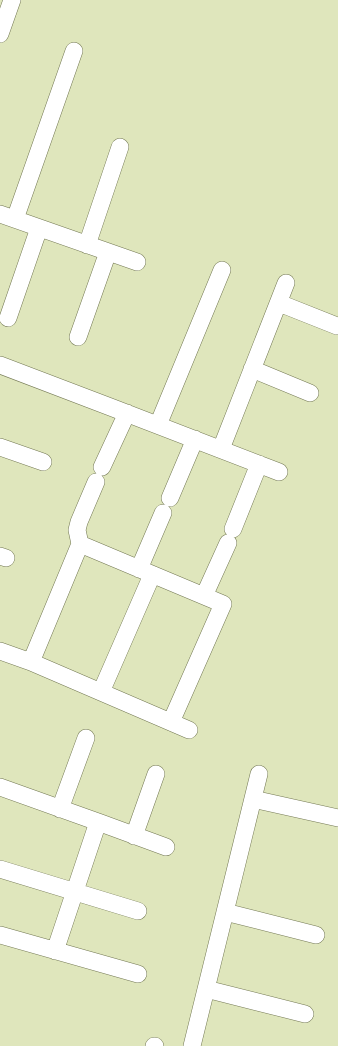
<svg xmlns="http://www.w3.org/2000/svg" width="338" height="1046" viewBox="0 0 338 1046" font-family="'Work Sans',sans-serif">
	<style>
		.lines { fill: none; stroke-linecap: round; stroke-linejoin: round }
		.minor-casing { stroke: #747954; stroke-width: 18 }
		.minor { stroke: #fff; stroke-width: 17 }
	</style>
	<rect width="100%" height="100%" fill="#dfe6bc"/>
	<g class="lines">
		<defs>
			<path id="minor" d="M0 34 12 0
				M0 214 137 262
				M15 219 74 51
				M87 245 120 147
				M279 303 337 326
				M8 318 39 228
				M78 337 108 252
				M0 365 113 408 279 472
				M252 369 310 393
				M158 425 222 270
				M0 447 43 462
				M221 449 286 283
				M102 467 127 413
				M170 498 195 439
				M233 529 259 464
				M80 544 77 530 79 522 96 482
				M0 556 6 558
				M139 569 163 513
				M204 596 228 543
				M0 651 31 662 189 730
				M31 662 80 544 223 604 171 722
				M101 692 152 575
				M0 787 98 822 55 951
				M253 799 338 818
				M60 809 86 738
				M98 822 166 847
				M134 836 156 774
				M0 869 138 911
				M225 912 316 935
				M0 935 138 974
				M206 989 305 1014
				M154 1046H155
				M192 1046 259 774"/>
		</defs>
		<use href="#minor" class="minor-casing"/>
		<use href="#minor" class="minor"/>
	</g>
</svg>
